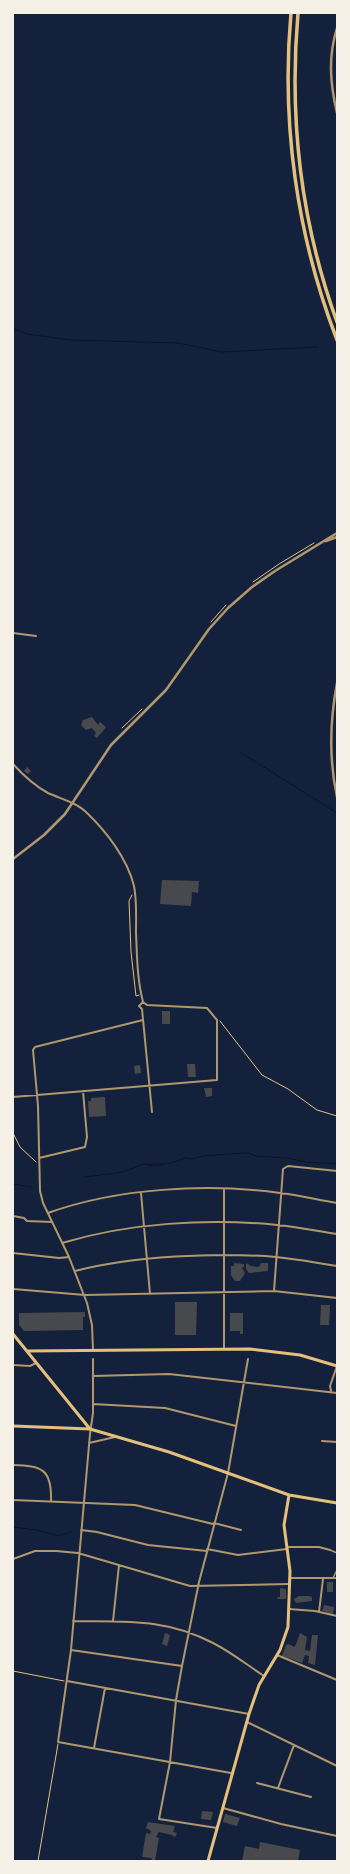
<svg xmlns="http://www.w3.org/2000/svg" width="350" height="1874" viewBox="0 0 350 1874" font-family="Literata,serif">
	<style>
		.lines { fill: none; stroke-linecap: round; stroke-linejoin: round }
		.stream { stroke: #0b132b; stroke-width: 1 }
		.building { fill: #48494c }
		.path { stroke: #e5c07b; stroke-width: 1 }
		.pedestrian { stroke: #b1986c; stroke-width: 1.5 }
		.minor { stroke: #b1986c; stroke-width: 2 }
		.tertiary { stroke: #b1986c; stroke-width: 2.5 }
		.secondary { stroke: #e5c07b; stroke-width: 3 }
		.trunk { stroke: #e5c07b; stroke-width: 3.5 }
	</style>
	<rect width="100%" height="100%" fill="#14213d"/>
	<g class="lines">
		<path class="stream" d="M13 329 27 334 70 340 178 343 222 352 317 347
			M240 752 337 813
			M145 1164H162
			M85 1177 123 1172 144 1164 154 1166 171 1163 185 1158 193 1159 202 1156 244 1153H249L256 1156 288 1158 306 1162 337 1164
			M13 1184 32 1187
			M13 1527 37 1530 59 1536 72 1531"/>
	</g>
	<path class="building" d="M92 717 98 725 100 722 106 727 97 738 94 736 96 733 92 728 86 730 81 725 83 720Z
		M27 767 31 771 28 774 24 771Z
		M162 880 199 881 198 893 192 892 191 906 160 904Z
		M162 1011H170V1024H162Z
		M187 1064H195L196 1077H188Z
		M140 1065 141 1073 135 1074 134 1066Z
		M204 1088H212V1096L206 1097Z
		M105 1097 106 1116 89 1117 88 1101H91V1098Z
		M234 1263 244 1264V1267L242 1268 245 1273 240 1281H235L231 1275V1266H234Z
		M246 1263 251 1266 259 1267 261 1263H268V1271L249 1273 246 1269Z
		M175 1302H197L196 1335H175Z
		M321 1305H330L329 1325H320Z
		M85 1312V1317H83V1330L24 1331 19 1325V1313Z
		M230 1313H243V1334H240V1331H230Z
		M327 1582H333V1592H327Z
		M280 1588 286 1589V1599H278L277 1597H280Z
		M299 1596H309L312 1597V1601L296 1603 294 1599Z
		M324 1605 334 1607 333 1614 322 1611Z
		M165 1633 170 1635 167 1646 162 1644Z
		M300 1633 307 1637 305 1650 310 1651 312 1635H318L315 1665 308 1663 309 1656 305 1655 302 1663 282 1656 286 1645 288 1644 295 1647Z
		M202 1811 213 1812 211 1820 201 1819Z
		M225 1814 240 1818 237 1826 223 1822Z
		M148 1822 175 1826 173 1832 177 1833 175 1837 172 1835 159 1832 156 1837 159 1838 155 1861H151L152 1858 142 1857 146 1833 150 1834 151 1831 146 1828Z
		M260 1842 300 1850 298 1861H242L245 1846 259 1849Z"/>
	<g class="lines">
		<path class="path" d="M253 582 279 564 314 543
			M211 622 226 605
			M122 728 142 709
			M132 895 129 901 131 952 136 996 139 995
			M220 1021 262 1075 288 1089 317 1110 337 1116
			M13 1133 20 1147 36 1162
			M13 1671 64 1681
			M38 1861 58 1744"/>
		<path class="pedestrian" d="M330 1550 337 1553
			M333 1578 337 1570"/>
		<path class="minor" d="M13 633 36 636
			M13 764C23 775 35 786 48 793 61 799 76 802 86 812 106 831 127 858 134 886 137 901 136 917 136 932 137 955 137 979 143 1002L147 1005
			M143 1002 139 1006 142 1009 152 1112
			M13 1097 217 1080V1020L207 1008 147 1005
			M39 1158 85 1147 87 1137 83 1091
			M224 1189V1348
			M141 1193 150 1294
			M48 1213C117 1188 207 1183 280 1193 299 1195 318 1200 337 1203
			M13 1216 24 1218 27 1221 52 1222
			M62 1243C128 1223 208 1218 277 1225 297 1227 317 1231 337 1234
			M13 1253 59 1258 69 1257
			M75 1271C132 1256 218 1252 276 1257 297 1259 317 1263 337 1266
			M13 1289 85 1295 274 1291 337 1298
			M274 1291 283 1169 288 1166 337 1171
			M93 1350 92 1325 87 1303 69 1257 43 1203 40 1191 38 1106 33 1050 35 1047 143 1020
			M93 1359V1413L90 1434 71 1650 58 1742 231 1773
			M13 1365 30 1366 36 1363
			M93 1376 169 1374 337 1393
			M331 1391 330 1386 337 1366
			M93 1404 165 1408 236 1426
			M322 1441 337 1442
			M89 1443 115 1437
			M13 1465C42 1466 52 1469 51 1501
			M13 1500 135 1505 213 1524
			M214 1523 241 1530
			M81 1530 97 1532 148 1545 207 1551
			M287 1547H319L330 1550
			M207 1549 238 1555 287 1549
			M13 1559 35 1551H56L78 1553 190 1586 289 1584
			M291 1578H337
			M289 1609 315 1611 337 1616
			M319 1612 323 1579
			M73 1621C125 1622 166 1618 213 1643 231 1652 247 1665 264 1676
			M113 1621 119 1565
			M71 1650 182 1666
			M277 1655 337 1680
			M67 1681 249 1714
			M247 1722 337 1766
			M94 1748 105 1688
			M257 1783 311 1797
			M278 1788 294 1745
			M223 1808 281 1824 337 1836
			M217 1828 159 1819 170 1762 176 1700 182 1666 199 1582 228 1473 248 1359"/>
		<path class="tertiary" d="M337 28C328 57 330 83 337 113
			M326 541 337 537
			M337 683C330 720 329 760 337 797
			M13 859 44 835 65 814 111 745 166 690 209 629 228 608 252 587 275 571 337 533"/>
		<path class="secondary" d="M13 1334 90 1429 169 1452 289 1495 337 1503
			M27 1351 250 1349 300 1355 337 1366
			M13 1426 90 1429
			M208 1861 249 1714 259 1685 280 1650 288 1627 290 1571 284 1525 289 1495"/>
		<path class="trunk" d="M291 13C281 124 297 236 337 340
			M298 13C289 117 301 223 337 322"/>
	</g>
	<rect width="350" height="1874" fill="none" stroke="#f6f1e7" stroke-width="28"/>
</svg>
